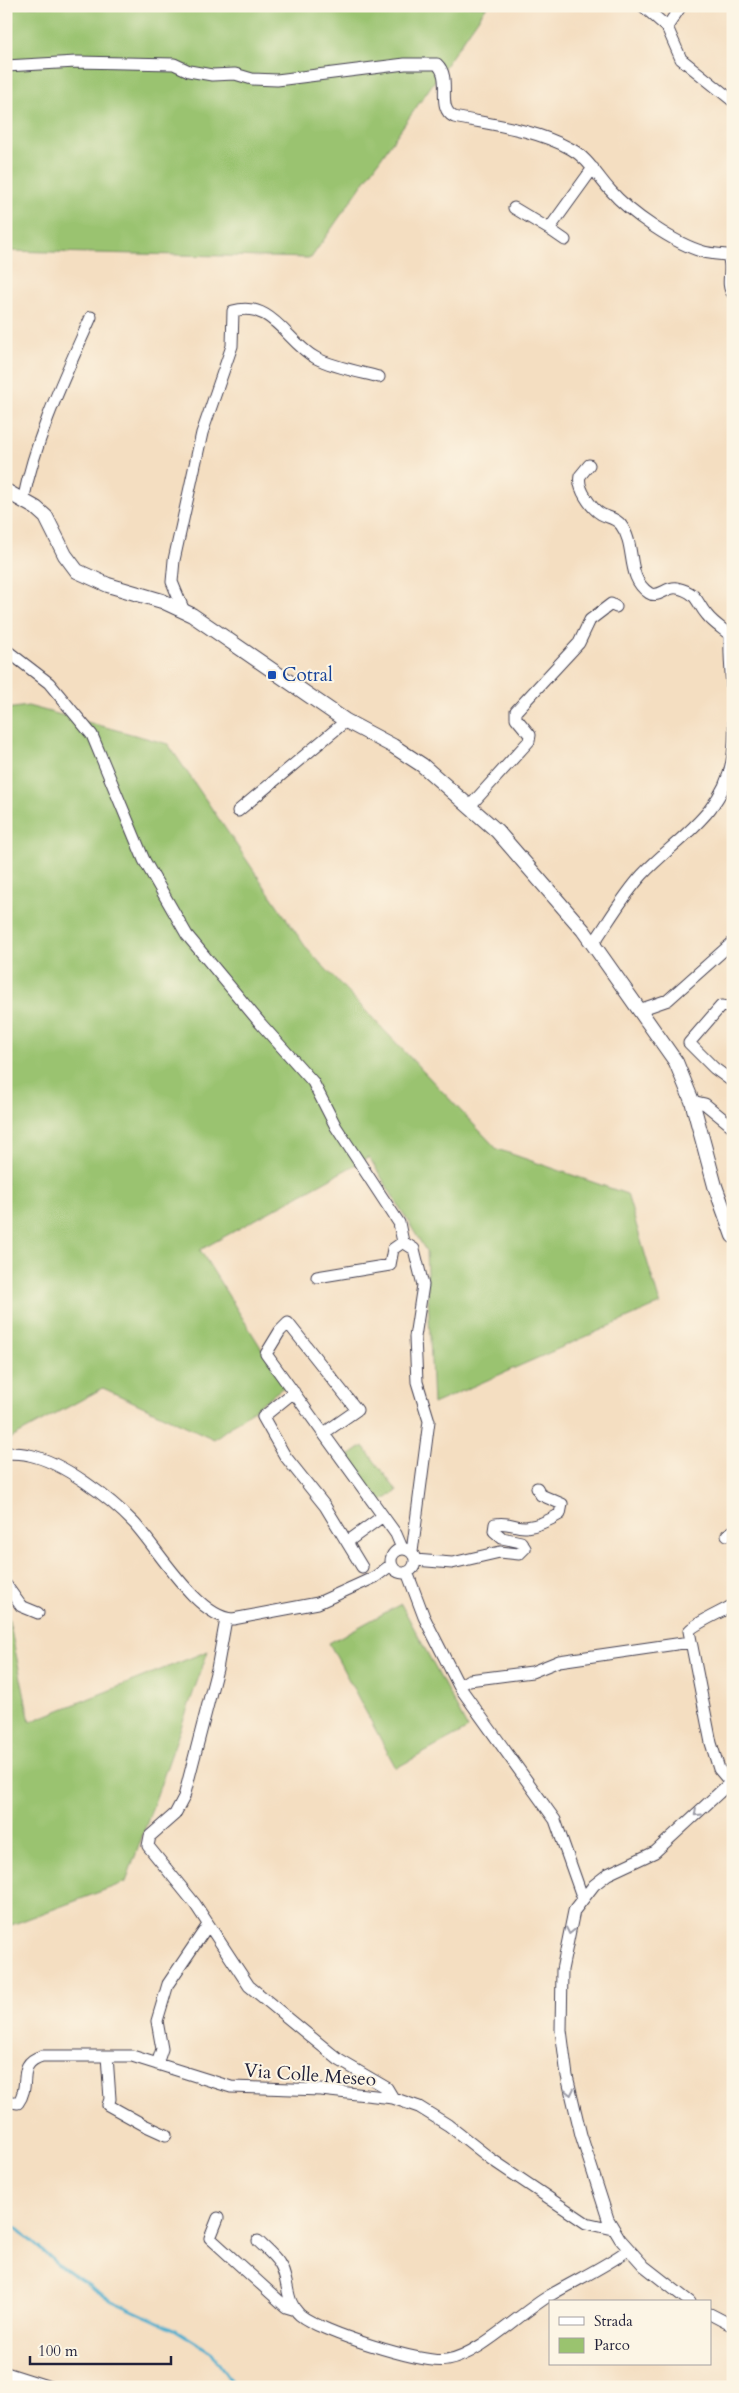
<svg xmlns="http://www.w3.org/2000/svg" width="739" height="2393" viewBox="0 0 739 2393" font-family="Cardo,serif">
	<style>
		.green { fill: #9ac36f; stroke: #5e7255 }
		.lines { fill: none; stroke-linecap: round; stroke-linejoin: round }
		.stream { stroke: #50aece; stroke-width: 3 }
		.minor-casing { stroke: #423e4f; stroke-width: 13 }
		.major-casing { stroke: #423e4f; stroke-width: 16 }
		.minor { stroke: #fff; stroke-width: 11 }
		.major { stroke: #fff; stroke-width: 14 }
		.oneway { stroke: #9c9ca7 }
		.transit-dot { fill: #1a4fb4; stroke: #fcf5e5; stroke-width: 2 }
		.labels { text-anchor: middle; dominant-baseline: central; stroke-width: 4; stroke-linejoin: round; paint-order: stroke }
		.transit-label { font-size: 19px; fill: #164399; stroke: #fcf5e5; text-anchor: start }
		.street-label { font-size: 19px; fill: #22223b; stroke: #fcf5e5 }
	</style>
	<rect width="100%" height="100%" fill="#fcf5e5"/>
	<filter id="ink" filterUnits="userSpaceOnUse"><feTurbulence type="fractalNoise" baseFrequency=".02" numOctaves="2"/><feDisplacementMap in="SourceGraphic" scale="10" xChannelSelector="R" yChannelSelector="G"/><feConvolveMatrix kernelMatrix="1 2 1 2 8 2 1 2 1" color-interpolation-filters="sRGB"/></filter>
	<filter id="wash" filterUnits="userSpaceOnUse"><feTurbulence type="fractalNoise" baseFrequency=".0096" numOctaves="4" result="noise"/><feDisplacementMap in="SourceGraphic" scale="20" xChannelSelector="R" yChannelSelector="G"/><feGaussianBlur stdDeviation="1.12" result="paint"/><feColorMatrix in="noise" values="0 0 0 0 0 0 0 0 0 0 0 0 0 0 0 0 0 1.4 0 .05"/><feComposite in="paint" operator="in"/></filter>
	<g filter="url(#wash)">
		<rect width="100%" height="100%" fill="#f4dec1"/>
		<path class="green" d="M6 6H487L311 258 6 251Z
			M28 706 168 744 307 949 497 1149 627 1194 660 1304 433 1404 426 1251 369 1157 200 1250 285 1386 214 1439 103 1388 6 1441V709Z
			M363 1446 397 1491 378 1504 345 1459Z
			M401 1604 468 1729 396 1768 329 1643Z
			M6 1606 30 1722 208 1651 126 1882 6 1927Z"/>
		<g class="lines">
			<path class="stream" d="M6 2219 57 2264 112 2301 176 2330 211 2352 235 2387"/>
		</g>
	</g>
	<g filter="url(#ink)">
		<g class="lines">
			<defs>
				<path id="minor" d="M643 6 667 27
					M681 6 667 27 681 59 733 101
					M6 66 76 62 174 64 189 71 212 75 235 74 252 79 277 80 405 64H437C453 79 435 107 454 117 493 125 535 129 571 149 588 158 597 176 610 190 630 213 675 244 704 252 711 254 719 254 727 255 735 267 724 283 733 294
					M514 208 549 229 593 168
					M549 229 565 240
					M589 465 580 476C577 488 591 508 601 514 608 518 615 517 621 525 637 546 625 577 649 593 658 599 667 586 677 588 699 593 696 603 707 615 713 623 723 629 730 635 728 675 739 722 732 761 723 814 676 839 642 875 623 896 609 921 593 944
					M23 501C36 436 64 378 91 317
					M184 611 172 582 174 560 202 433 232 346 233 311C273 300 287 343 316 358 333 367 360 372 379 377
					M6 650 49 683 92 735 144 860 187 935 261 1024 313 1082 336 1127 399 1223 403 1242
					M470 806 529 741 530 735 516 718V711L579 643 590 620 611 604 616 607
					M238 811 346 721
					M728 1007 721 1006 689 1043 714 1068 733 1082
					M639 1010 668 1000 733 942
					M692 1101 705 1104 733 1127
					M317 1277 390 1265 393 1249 403 1242 414 1249 423 1285 415 1337 417 1382 429 1421 412 1552
					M294 1392 263 1417 285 1456 325 1506 362 1567
					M324 1433 357 1410 288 1323 280 1331 266 1354 396 1534 402 1548
					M6 1453C14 1453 22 1453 29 1455 63 1462 110 1498 134 1523 158 1549 197 1617 233 1619L318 1603 375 1577 391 1565
					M727 1535 733 1531
					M347 1542 383 1516
					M391 1561a12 12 0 1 1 24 0a12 12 0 1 1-24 0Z
					M415 1560 452 1563 500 1552 519 1554 525 1548 521 1542 502 1538 494 1531 495 1524C509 1521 515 1528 526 1527 538 1526 550 1520 560 1514L562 1504 541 1495 537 1488
					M407 1572 424 1617 459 1686 555 1820 583 1899
					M6 1585 21 1606 38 1613
					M226 1619 217 1669 184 1797 175 1814 150 1836 148 1846 195 1904 249 1986 339 2060 387 2088 393 2098
					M459 1686 469 1680 532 1672 559 1661 690 1642
					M730 1782 719 1769 711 1743 689 1631C695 1623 722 1612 733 1605
					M107 2056 110 2099 108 2105 144 2125 166 2135
					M157 2064 162 2049 157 2021 168 1984 208 1925
					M6 2101 18 2103C32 2084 15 2064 42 2056H132L231 2087 321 2090 393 2098 419 2107 448 2125 491 2159 586 2223 613 2229
					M218 2218 210 2238 286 2307 296 2310
					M258 2241C265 2248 274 2255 279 2263 290 2279 284 2301 300 2315 319 2331 423 2365 447 2360 479 2355 520 2313 549 2296 576 2280 603 2268 628 2250
					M690 2302 644 2266 620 2239 608 2219 581 2135 567 2076 561 2030 562 1970 574 1911 594 1885 608 1874 655 1852 733 1780
					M710 2314 733 2326
					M6 2373 50 2387"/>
				<path id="major" d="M6 491 36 508 46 517 65 555 77 571 108 585 162 601 192 615 346 721 393 746 422 765 497 831 583 930 676 1062 692 1101 715 1186 733 1236"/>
			</defs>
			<use href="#minor" class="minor-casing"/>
			<use href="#major" class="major-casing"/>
			<use href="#minor" class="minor"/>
			<use href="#major" class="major"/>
		</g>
		<defs><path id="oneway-chevron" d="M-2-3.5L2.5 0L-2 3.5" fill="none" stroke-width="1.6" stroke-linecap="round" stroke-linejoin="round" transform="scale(1.25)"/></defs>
		<g class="oneway">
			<use href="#oneway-chevron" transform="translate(697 1813) rotate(137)"/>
			<use href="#oneway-chevron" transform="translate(570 1931) rotate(102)"/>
			<use href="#oneway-chevron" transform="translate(570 2092) rotate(78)"/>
		</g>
	</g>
	<rect class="transit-dot" x="267" y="670" width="10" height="10" rx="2.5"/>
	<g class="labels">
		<g class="transit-label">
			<text x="282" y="675">Cotral</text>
		</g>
		<g class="street-label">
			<text transform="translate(310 2075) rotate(4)">Via Colle Meseo</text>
		</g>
	</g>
	<rect width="739" height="2393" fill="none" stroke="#fcf5e5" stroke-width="25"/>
	<rect x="549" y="2300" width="162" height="65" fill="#fcf5e5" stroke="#a5a1a1"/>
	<rect x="559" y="2317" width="25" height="8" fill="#ffffff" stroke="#a5a1a1"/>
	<text x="594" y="2326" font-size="15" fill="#22223b">Strada</text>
	<rect x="559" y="2338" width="25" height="15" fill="#9ac36f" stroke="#a5a1a1"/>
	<text x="594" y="2350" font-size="15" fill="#22223b">Parco</text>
	<path d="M30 2356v8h141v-8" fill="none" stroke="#22223b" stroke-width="2.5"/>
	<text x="38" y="2356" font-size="15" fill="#22223b" stroke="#fcf5e5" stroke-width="4" paint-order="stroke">100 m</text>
</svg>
